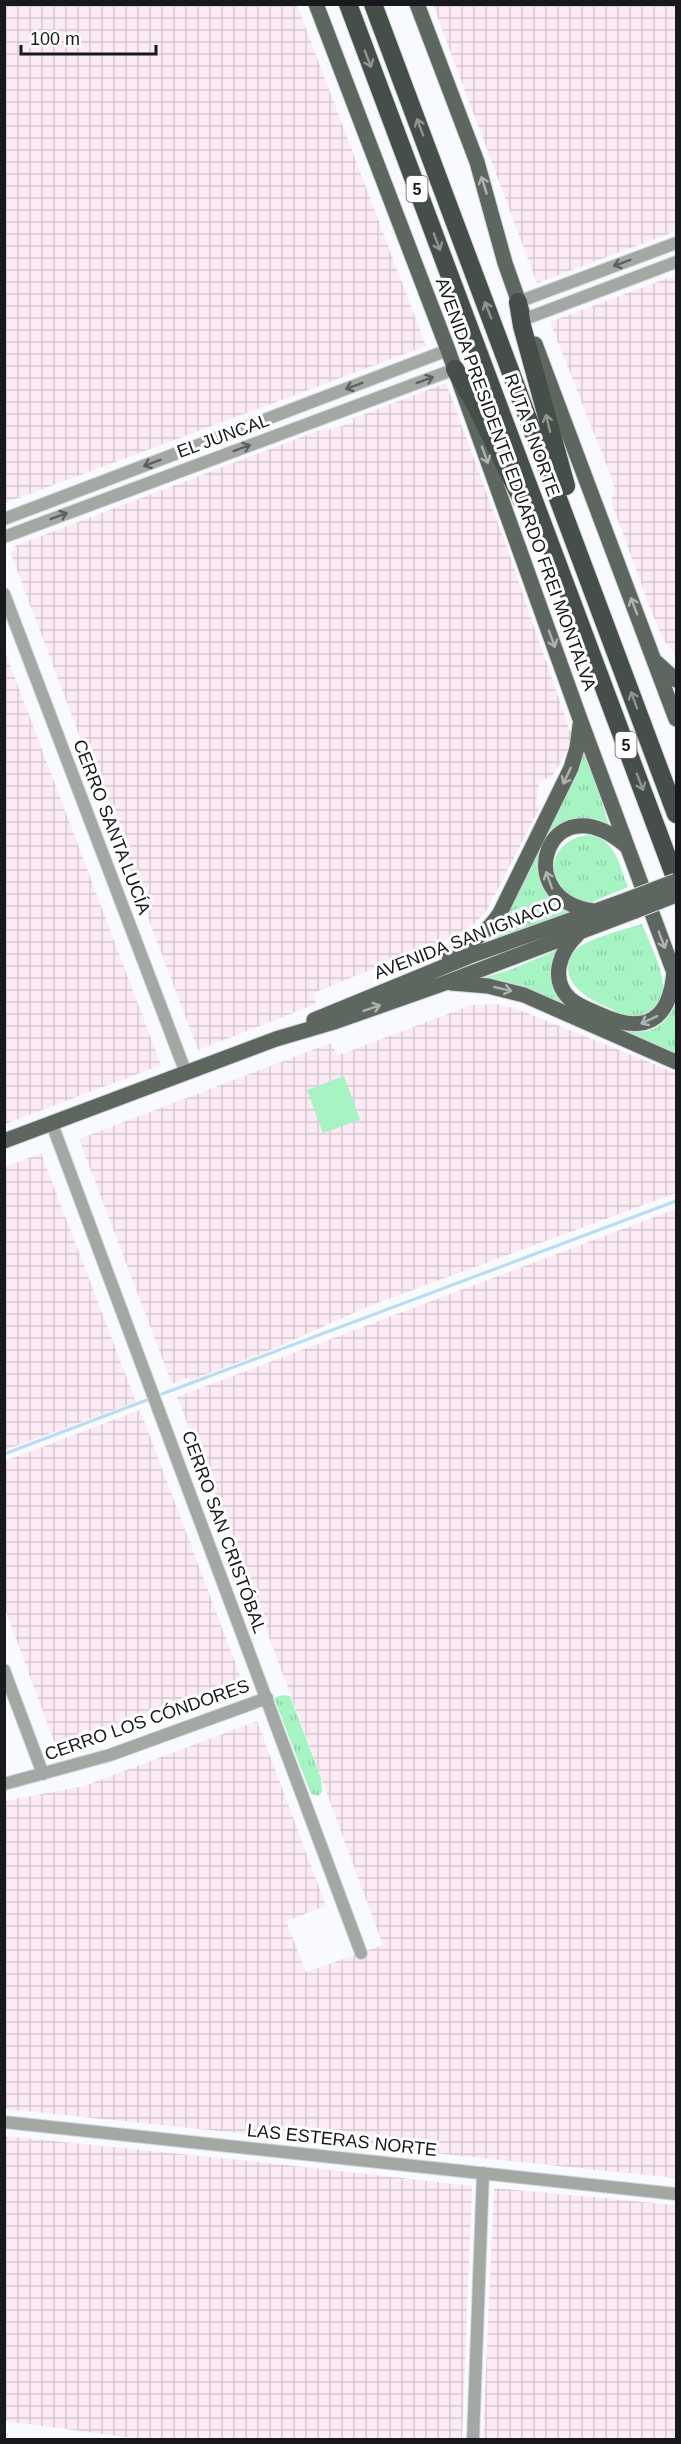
<svg xmlns="http://www.w3.org/2000/svg" width="681" height="2444" viewBox="0 0 681 2444" font-family="Arial,sans-serif">
	<style>
		.industrial { fill: url(#industrial-grid) }
		.grass { fill: url(#grass-tufts) }
		.pitch { fill: #a6f4c4 }
		.lines { fill: none; stroke-linecap: round; stroke-linejoin: round }
		.stream { stroke: #b9dcf4; stroke-width: 3 }
		.minor-casing { stroke: #d4d6da; stroke-width: 14 }
		.major-casing { stroke: #d4d6da; stroke-width: 17 }
		.highway-casing { stroke: #d4d6da; stroke-width: 20 }
		.minor { stroke: #a4a8a5; stroke-width: 12 }
		.major { stroke: #5e6660; stroke-width: 15 }
		.highway { stroke: #454e48; stroke-width: 18 }
		.major-bridge-casing { stroke: #d4d6da; stroke-width: 17; stroke-linecap: butt }
		.major-bridge { stroke: #5e6660; stroke-width: 15 }
		.oneway { stroke: #8f9591 }
		.oneway2 { stroke: #aeb2b0 }
		.oneway3 { stroke: #5e6060 }
		.labels { text-anchor: middle; dominant-baseline: central; stroke-width: 6; stroke-linejoin: round; paint-order: stroke }
		.shield { fill: #fff; stroke: #5d5e60; stroke-width: 1.5 }
		.shield-label { font-size: 16px; font-weight: bold; fill: #17191c }
		.street-label { font-size: 18px; fill: #17191c; stroke: #fff }
	</style>
	<defs>
		<pattern id="industrial-grid" width="8" height="8" patternUnits="userSpaceOnUse" patternTransform="scale(1.5)"><rect width="8" height="8" fill="#fceaf4"/><path d="M0 4h8M4 0v8" fill="none" stroke="#d7c8d1"/></pattern>
		<pattern id="grass-tufts" width="24" height="20" patternUnits="userSpaceOnUse" patternTransform="scale(1.5)"><rect width="24" height="20" fill="#a6f4c4"/><path d="M3 7l-1-3M5 7V3M7 7l1-3M15 17l-1-3M17 17v-4M19 17l1-3" fill="none" stroke="#8ed1a8"/></pattern>
	</defs>
	<rect width="100%" height="100%" fill="#f8fafe"/>
	<path class="industrial" d="M5 4 297 5 426 346 5 503Z
		M433 5H676V231L537 283Z
		M676 275V656L663 639 652 613 611 501 615 491 612 479 550 322Z
		M446 383 506 545 572 737 568 749 552 777 539 781 536 805 540 807 485 913 466 931 313 993 316 1004 198 1050 11 554 15 546 328 427 330 430 354 422 352 419Z
		M4 649 161 1065 5 1124H4Z
		M497 1004 517 1009 676 1073V1193L369 1306 266 1352 191 1380 189 1377 172 1384 79 1139 331 1043 337 1056 471 1005Z
		M41 1153 136 1402 5 1450V1167Z
		M676 1209V2178L5 2109V1801L84 1786 257 1721 326 1906 286 1921 306 1972 383 1945 234 1542 177 1397Z
		M140 1410 242 1681 58 1752 5 1609V1461Z
		M5 2136 287 2165 472 2186 462 2439H141L5 2421Z
		M494 2188 676 2205V2439H483Z"/>
	<path class="grass" d="M585 747 609 826 594 821 578 820 539 862C541 885 551 902 572 911L496 939 490 935Z
		M589 835C616 839 619 865 628 887L590 903 567 896C566 887 557 884 555 875 549 853 569 836 589 835Z
		M642 924C649 942 664 970 663 989 663 1003 648 1019 633 1017 624 1016 615 1011 607 1007 585 998 554 978 575 951 584 939 627 929 642 924Z
		M557 950 554 959 553 983C586 1008 648 1067 676 1003V1058L479 979 510 970Z
		M283 1695 290 1696 321 1778 322 1792 319 1796 311 1794 274 1698Z"/>
	<path class="pitch" d="M344 1076 360 1120 323 1133 307 1090Z"/>
	<g class="lines">
		<path class="stream" d="M162 1394 676 1201
			M4 1454 147 1400"/>
		<defs>
			<path id="minor" d="M518 302 676 243
				M525 319 676 262
				M4 519 448 350
				M4 537 455 369
				M4 594 186 1073
				M52 1124 361 1953
				M4 1670 43 1774
				M4 1784 110 1755 267 1698
				M4 2122 676 2194
				M473 2440 483 2173"/>
			<path id="major" d="M316 4 448 350 580 719 676 978
				M417 4 477 162 505 263 522 311
				M535 344 676 719
				M656 662 676 680
				M594 911C508 900 548 780 625 845
				M578 934C560 951 549 979 570 999 578 1006 589 1010 599 1014 644 1035 670 1022 674 971
				M449 956C470 944 487 933 500 913L571 768 577 748 580 725
				M451 983 488 986 524 995 676 1062
				M314 1020 470 956 629 899
				M4 1141 276 1039 337 1021 445 983 635 911"/>
			<path id="highway" d="M348 4 676 880
				M373 4 676 814
				M518 302 522 326 566 486
				M455 369 476 406 522 500"/>
		</defs>
		<use href="#minor" class="minor-casing"/>
		<use href="#major" class="major-casing"/>
		<use href="#highway" class="highway-casing"/>
		<use href="#minor" class="minor"/>
		<use href="#major" class="major"/>
		<use href="#highway" class="highway"/>
		<defs>
			<path id="major-bridge" d="M629 899 676 881
				M635 911 676 895"/>
		</defs>
		<use href="#major-bridge" class="major-bridge-casing"/>
		<use href="#major-bridge" class="major-bridge"/>
	</g>
	<defs><path id="oneway-shaft" d="M-6 0H5M1.5-3L5.5 0L1.5 3" fill="none" stroke-width="1.6" stroke-linecap="round" stroke-linejoin="round" transform="scale(1.5)"/></defs>
	<g class="oneway">
		<use href="#oneway-shaft" transform="translate(368 59) rotate(69)"/>
		<use href="#oneway-shaft" transform="translate(420 127) rotate(-111)"/>
		<use href="#oneway-shaft" transform="translate(437 242) rotate(69)"/>
		<use href="#oneway-shaft" transform="translate(488 310) rotate(-111)"/>
		<use href="#oneway-shaft" transform="translate(548 423) rotate(-104)"/>
		<use href="#oneway-shaft" transform="translate(634 700) rotate(-110)"/>
		<use href="#oneway-shaft" transform="translate(640 782) rotate(69)"/>
	</g>
	<g class="oneway2">
		<use href="#oneway-shaft" transform="translate(484 185) rotate(-107)"/>
		<use href="#oneway-shaft" transform="translate(485 455) rotate(70)"/>
		<use href="#oneway-shaft" transform="translate(634 606) rotate(-111)"/>
		<use href="#oneway-shaft" transform="translate(552 639) rotate(70)"/>
		<use href="#oneway-shaft" transform="translate(567 776) rotate(115)"/>
		<use href="#oneway-shaft" transform="translate(549 880) rotate(-110)"/>
		<use href="#oneway-shaft" transform="translate(662 940) rotate(69)"/>
		<use href="#oneway-shaft" transform="translate(503 989) rotate(13)"/>
		<use href="#oneway-shaft" transform="translate(372 1008) rotate(-19)"/>
		<use href="#oneway-shaft" transform="translate(649 1020) rotate(155)"/>
	</g>
	<g class="oneway3">
		<use href="#oneway-shaft" transform="translate(622 263) rotate(159)"/>
		<use href="#oneway-shaft" transform="translate(425 380) rotate(-20)"/>
		<use href="#oneway-shaft" transform="translate(354 386) rotate(159)"/>
		<use href="#oneway-shaft" transform="translate(242 448) rotate(-20)"/>
		<use href="#oneway-shaft" transform="translate(152 463) rotate(159)"/>
		<use href="#oneway-shaft" transform="translate(59 516) rotate(-20)"/>
	</g>
	<g class="labels">
		<g class="shield">
			<rect x="406.5" y="176" width="21" height="26" rx="4.5"/>
			<rect x="615.5" y="732" width="21" height="26" rx="4.5"/>
		</g>
		<g class="shield-label">
			<text x="417" y="189">5</text>
			<text x="626" y="745">5</text>
		</g>
		<g class="street-label">
			<text transform="translate(532 435) rotate(70)">RUTA 5 NORTE</text>
			<text transform="translate(223 436) rotate(-20)">EL JUNCAL</text>
			<text transform="translate(516 484) rotate(70)">AVENIDA PRESIDENTE EDUARDO FREI MONTALVA</text>
			<text transform="translate(112 827) rotate(69)">CERRO SANTA LUCÍA</text>
			<text transform="translate(468 938) rotate(-21)">AVENIDA SAN IGNACIO</text>
			<text transform="translate(224 1532) rotate(70)">CERRO SAN CRISTÓBAL</text>
			<text transform="translate(147 1720) rotate(-19)">CERRO LOS CÓNDORES</text>
			<text transform="translate(342 2140) rotate(6)">LAS ESTERAS NORTE</text>
		</g>
	</g>
	<rect width="681" height="2444" fill="none" stroke="#17191c" stroke-width="12"/>
	<path d="M21 45v9h135v-9" fill="none" stroke="#17191c" stroke-width="3"/>
	<text x="30" y="45" font-size="18" fill="#17191c" stroke="#ffffff" stroke-width="4.5" paint-order="stroke">100 m</text>
</svg>
